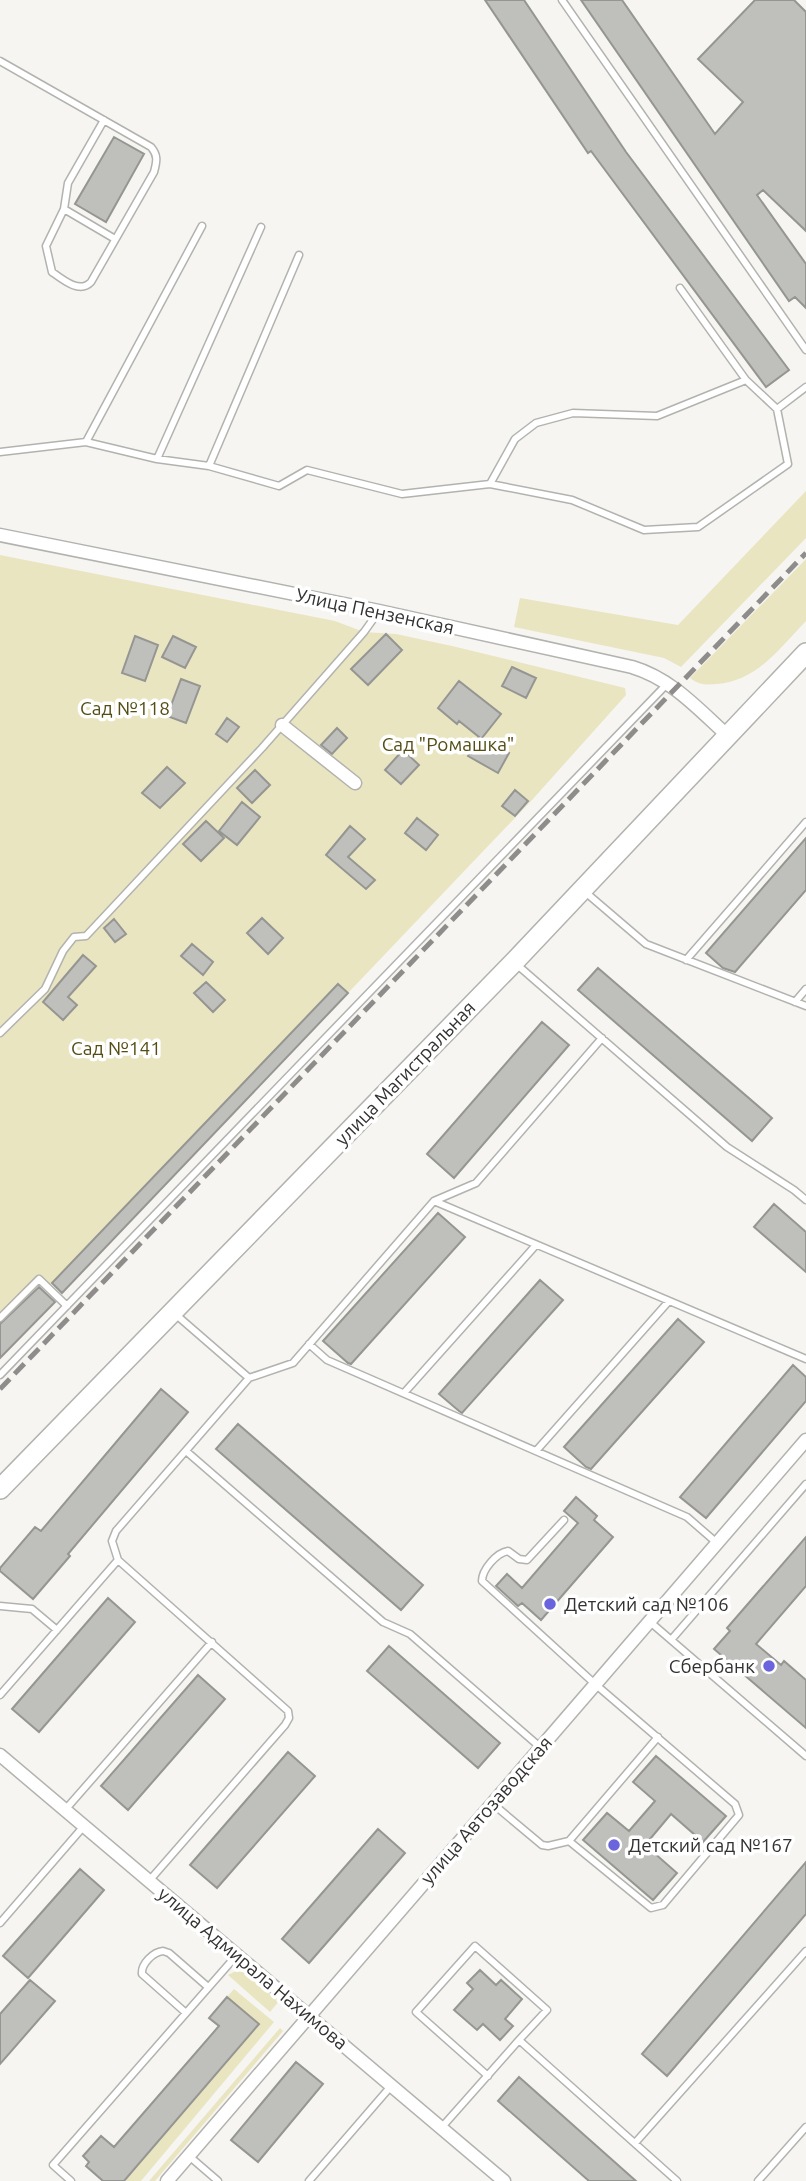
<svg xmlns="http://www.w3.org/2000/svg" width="806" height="2181" viewBox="0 0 806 2181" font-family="Ubuntu,sans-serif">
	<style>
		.green { fill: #e9e5c1 }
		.building { fill: #bfbfbc; stroke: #959592; stroke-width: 2 }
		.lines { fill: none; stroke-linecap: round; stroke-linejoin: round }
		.service-casing { stroke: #b2b2af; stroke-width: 9 }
		.minor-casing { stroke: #b2b2af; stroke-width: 15 }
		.secondary-casing { stroke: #b2b2af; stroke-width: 22 }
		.service { stroke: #fff; stroke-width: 6 }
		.minor { stroke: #fff; stroke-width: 12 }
		.secondary { stroke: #fff; stroke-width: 19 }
		.rail { stroke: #8e8d8b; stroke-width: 5; stroke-dasharray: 14 7; stroke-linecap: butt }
		.poi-dot { fill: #6a64dd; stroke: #fff; stroke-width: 2.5 }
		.labels { text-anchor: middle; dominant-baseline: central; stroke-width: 7; stroke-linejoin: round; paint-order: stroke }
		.street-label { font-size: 19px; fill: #333231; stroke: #fff }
		.park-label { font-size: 19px; fill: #554d15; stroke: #fff }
		.poi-label { font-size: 19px; fill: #333231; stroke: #fff; text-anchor: start }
	</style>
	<rect width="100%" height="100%" fill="#f6f5f2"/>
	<path class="green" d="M806 491V538L681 667 664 658 514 627 520 598 678 625Z
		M0 555 335 621 364 632 396 634 452 646 625 688 626 695 532 800 348 993 338 984 48 1288 40 1280 0 1318Z
		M806 559V621C780 648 757 681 717 684 706 685 699 685 690 678Z
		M236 1971 247 1973 280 2000 270 2012 228 1975Z
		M234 1989 274 2022 141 2181H124L259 2024 227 1997Z
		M280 2028 283 2031 155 2181H149Z"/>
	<path class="building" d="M485 0H524L626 152 789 370 766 387 591 151 588 153Z
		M581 0H622L715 134 743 102 698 59 755 0H794L806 12V231L763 190 757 195 806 264V308L795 297 789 301Z
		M114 137 144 154 106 222 75 204Z
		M386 634 402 650 368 685 351 669Z
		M135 636 158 645 145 681 122 673Z
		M173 636 196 647 185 668 162 657Z
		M512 667 536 678 526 698 502 686Z
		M181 679 200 686 186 723 167 716Z
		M459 681 501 714 482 738 509 753 498 773 468 756 479 737 459 721 457 724 438 708Z
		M227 718 239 727 227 742 216 734Z
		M337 728 347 738 332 754 321 745Z
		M403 750 419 765 401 784 385 770Z
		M167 767 185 783 160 808 142 793Z
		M255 770 270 785 252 803 237 788Z
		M515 790 528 801 515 816 502 806Z
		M242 802 260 817 237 845 219 831Z
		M417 818 438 835 426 850 405 833Z
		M206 821 224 838 201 861 183 844Z
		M350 826 365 839 348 857 375 880 366 889 326 855Z
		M806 838V890L735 972 723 968 706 953Z
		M262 918 283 938 268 954 247 933Z
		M114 919 126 934 115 942 104 928Z
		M192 944 213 962 203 975 181 956Z
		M83 955 96 966 68 997 77 1005 63 1020 43 1002Z
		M598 968 772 1118 752 1141 578 990Z
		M206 982 225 1000 213 1012 194 993Z
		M338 984 348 993 62 1293 52 1283Z
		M542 1022 569 1045 454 1178 427 1154Z
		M774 1204 806 1232V1272L754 1227Z
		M438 1213 465 1237 351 1364 348 1363 323 1341Z
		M540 1280 563 1300 462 1413 459 1411 439 1394Z
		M39 1287 55 1302 0 1358V1324Z
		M678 1319 704 1342 591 1469 586 1467 564 1447Z
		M793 1365 806 1377V1401L706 1518 680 1497Z
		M161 1389 188 1412 68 1554 70 1556 33 1599 0 1571V1568L35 1527 41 1531Z
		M238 1424 423 1585 401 1610 216 1449Z
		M576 1497 597 1516 594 1520 613 1537 541 1620 522 1603 518 1606 496 1586 507 1574 522 1588 578 1523 564 1511Z
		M806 1537V1586L756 1644 781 1665 784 1661 806 1680V1728L714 1649 730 1631 727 1628Z
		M108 1598 135 1622 39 1732 12 1709Z
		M389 1646 500 1743 478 1768 367 1671Z
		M198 1675 225 1699 128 1810 101 1786Z
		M288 1752 315 1776 217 1888 190 1865Z
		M656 1756 726 1816 703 1842 671 1814 645 1845 677 1873 653 1900 583 1840 607 1813 629 1831 655 1801 633 1782Z
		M378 1829 405 1853 309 1963 282 1939Z
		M806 1862V1914L667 2076 642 2054Z
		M80 1869 104 1890 28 1978 3 1956Z
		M480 1970 496 1985 501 1980 522 1999 505 2019 513 2026 500 2040 483 2024 477 2030 454 2010 473 1989 467 1983Z
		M30 1980 55 2001 0 2064V2014Z
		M227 1997 259 2024 124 2181H103L86 2166 89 2162 83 2156 101 2136 114 2147 219 2026 209 2018Z
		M296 2062 323 2084 258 2162 231 2140Z
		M519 2077 636 2181H589L498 2101Z"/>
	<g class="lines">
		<defs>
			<path id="service" d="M562 0 806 350
				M0 61 151 147C158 155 157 161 154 172L91 282C80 294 63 280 52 272L46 246 64 209 68 183 104 120
				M64 209 115 239
				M680 288 746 380
				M86 442 157 459 209 466 279 486 307 470 402 494 490 484 572 500 644 530 698 527 788 464 777 409
				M0 452 86 442 202 226
				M157 459 261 227
				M209 466 299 255
				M490 484 515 439 536 423 573 413 657 416 746 380 777 409 806 387
				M584 891 646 944 806 1006
				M686 960 806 822
				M515 963 727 1147 794 1190 806 1200
				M795 1002 806 989
				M0 1033 45 989 63 951 74 937 86 936 262 748 364 632 379 611
				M434 1201 806 1359
				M174 1313 249 1378
				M0 1318 39 1279 67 1306
				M309 1344 327 1360 687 1517 717 1543
				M0 1375 667 684
				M404 1393 536 1245
				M186 1451 383 1622 410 1634 540 1747
				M536 1451 669 1301
				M118 1560 288 1711 289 1718 285 1725 149 1881
				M0 1606 32 1609 57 1630
				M649 1621 806 1756
				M671 1640 806 1484
				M0 1695 118 1560 112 1541 116 1531 249 1378 293 1363 434 1201 476 1183 602 1038
				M493 1804 542 1845 548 1846 569 1841 651 1908 663 1905 739 1815 735 1804 595 1684 482 1581C482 1570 496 1553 508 1551L519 1559 527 1560 564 1520
				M65 1810 212 1642
				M569 1841 658 1737
				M0 1923 84 1826
				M186 2013 142 1974C141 1964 153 1952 163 1951L169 1953 208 1987
				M488 2076 416 2012 475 1946 547 2010 519 2040
				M442 2127 519 2040 677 2181
				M635 2143 806 1951
				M189 2156 218 2181
				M71 2181 53 2165 236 1956
				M309 2181 392 2085
				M758 2181 806 2127"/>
			<path id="minor" d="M0 535 379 611 632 667C672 679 698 709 728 736
				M282 725 355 783
				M0 1755 504 2181
				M167 2181 806 1440"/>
			<path id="secondary" d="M0 1489 514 962 806 653"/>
		</defs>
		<use href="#service" class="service-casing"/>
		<use href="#minor" class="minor-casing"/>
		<use href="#secondary" class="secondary-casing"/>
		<use href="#service" class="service"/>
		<use href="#minor" class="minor"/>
		<use href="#secondary" class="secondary"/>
		<path class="rail" d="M0 1389 806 553"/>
	</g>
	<g class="poi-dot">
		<circle cx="550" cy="1604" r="7"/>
		<circle cx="769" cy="1666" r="7"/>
		<circle cx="614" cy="1845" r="7"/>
	</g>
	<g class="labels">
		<g class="street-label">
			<text transform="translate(375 611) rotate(12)">Улица Пензенская</text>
			<text transform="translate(405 1073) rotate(-46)">улица Магистральная</text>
			<text transform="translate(486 1810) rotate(-49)">улица Автозаводская</text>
			<text transform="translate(253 1968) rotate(40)">улица Адмирала Нахимова</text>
		</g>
		<g class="park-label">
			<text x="125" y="708">Сад №118</text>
			<text x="448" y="744">Сад "Ромашка"</text>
			<text x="116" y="1048">Сад №141</text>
		</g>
		<g class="poi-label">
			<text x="564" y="1604">Детский сад №106</text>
			<text x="755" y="1666" text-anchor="end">Сбербанк</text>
			<text x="628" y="1845">Детский сад №167</text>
		</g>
	</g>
</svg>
